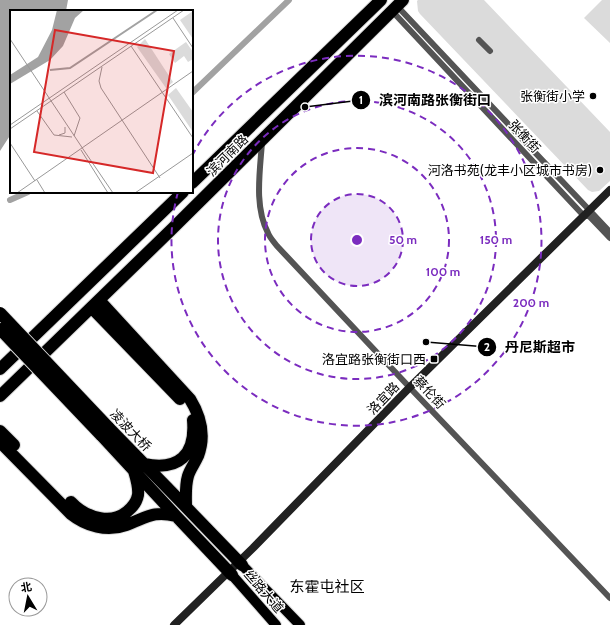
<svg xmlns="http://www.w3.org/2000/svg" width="610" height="625" viewBox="0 0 610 625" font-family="Cabin,'Noto Sans SC',sans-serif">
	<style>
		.green { fill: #dbdbdb }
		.water { fill: #a2a2a2 }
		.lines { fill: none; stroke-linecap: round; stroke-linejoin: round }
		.canal { stroke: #a2a2a2; stroke-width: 6 }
		.primary-casing { stroke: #dbdbdb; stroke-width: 12 }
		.highway-casing { stroke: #dbdbdb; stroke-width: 14 }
		.street { stroke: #545454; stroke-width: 6 }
		.secondary { stroke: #212121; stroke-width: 8 }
		.primary { stroke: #000; stroke-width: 10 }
		.highway { stroke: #000; stroke-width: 12 }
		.highway-bridge-casing { stroke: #dbdbdb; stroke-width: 14; stroke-linecap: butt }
		.highway-bridge { stroke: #000; stroke-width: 12 }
		.ring { fill: none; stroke: #7b2cbf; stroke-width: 2; stroke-dasharray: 7 5 }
		.poi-dot { fill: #000; stroke: #fff; stroke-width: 1.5 }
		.labels { text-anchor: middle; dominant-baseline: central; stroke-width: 3; stroke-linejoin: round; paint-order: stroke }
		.poi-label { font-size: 13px; fill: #000; stroke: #fff; text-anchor: end }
		.street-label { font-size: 13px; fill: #000; stroke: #fff }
		.quarter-label { font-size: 15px; fill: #000; stroke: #fff }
		.inset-river { fill: none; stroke: #a2a2a2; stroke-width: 2 }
		.inset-road { fill: none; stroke: #999; stroke-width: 1 }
		.view { fill: #d62828; fill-opacity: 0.15; stroke: #d62828; stroke-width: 2 }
		.inset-edge { fill: none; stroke: #000; stroke-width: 2 }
		.centre { fill: #7b2cbf; stroke: #fff; stroke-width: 2 }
		.ring-label { font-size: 12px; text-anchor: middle; font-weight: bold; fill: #7b2cbf; stroke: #fff; stroke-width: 3; stroke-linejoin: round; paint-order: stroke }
		.leader { fill: none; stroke: #000; stroke-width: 1.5 }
		.callout-dot { fill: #000; stroke: #fff; stroke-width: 1.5 }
		.mark-label { font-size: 12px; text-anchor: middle; font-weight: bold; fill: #fff }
		.callout-label { font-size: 14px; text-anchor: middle; font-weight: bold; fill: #000; stroke: #fff; stroke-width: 3; stroke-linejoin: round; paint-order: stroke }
	</style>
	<rect width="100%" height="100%" fill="#fff"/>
	<path class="green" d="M418 0H484L610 132V181L599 191 592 192 588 190 420 14 418 11 417 1Z
		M602 0H610V43L584 18Z"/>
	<path class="water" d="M0 0H68L66 11H11V134L0 151Z"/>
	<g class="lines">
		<path class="canal" d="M192 93 289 0
			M10 200 28 192"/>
		<defs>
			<path id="primary" d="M242 565 300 625
				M232 575 276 625"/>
			<path id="highway" d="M192 183 381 0
				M99 300 190 399C201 417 206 435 198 456 195 463 190 469 188 476 185 486 186 497 186 507
				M92 308 180 399
				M0 369 183 192
				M0 396 172 229 403 0
				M108 427 186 507 242 565
				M0 431 14 445
				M101 435 176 516 232 575
				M0 442 71 514C86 526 107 532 126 525 146 518 153 510 176 516
				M144 464C179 471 196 455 193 420
				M71 502C86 518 114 527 131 508 134 505 137 500 138 495 139 487 136 478 134 471"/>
		</defs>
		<use href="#primary" class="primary-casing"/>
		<use href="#highway" class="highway-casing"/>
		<path class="street" d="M397 6 610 232
			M392 11 584 216H589L610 238
			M479 40 490 51
			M262 142C260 172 254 206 268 233 270 238 274 242 277 246L413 391 610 598"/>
		<path class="secondary" d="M174 625 253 548 410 387 610 190"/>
		<use href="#primary" class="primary"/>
		<use href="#highway" class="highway"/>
		<defs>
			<path id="highway-bridge" d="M0 313 108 427
				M0 329 101 435"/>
		</defs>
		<use href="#highway-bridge" class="highway-bridge-casing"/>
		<use href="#highway-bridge" class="highway-bridge"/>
	</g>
	<circle cx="357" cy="240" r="46" fill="#7b2cbf" fill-opacity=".12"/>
	<g class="ring">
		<circle cx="357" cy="240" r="46"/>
		<circle cx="357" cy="240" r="92"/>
		<circle cx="357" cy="240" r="139"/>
		<path d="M192 156A185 185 0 1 1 178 192"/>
	</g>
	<g class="poi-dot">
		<circle cx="593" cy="96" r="4"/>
		<circle cx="600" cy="170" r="4"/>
		<rect x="430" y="355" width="8" height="8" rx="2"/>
	</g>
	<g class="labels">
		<g class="poi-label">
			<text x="585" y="96">张衡街小学</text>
			<text x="592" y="170">河洛书苑(龙丰小区城市书房)</text>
			<text x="426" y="359">洛宜路张衡街口西</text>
		</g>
		<g class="street-label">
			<text transform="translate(525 136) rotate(47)">张衡街</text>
			<text transform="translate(227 155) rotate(-45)">滨河南路</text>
			<text transform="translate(430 392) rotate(47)">蔡伦街</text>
			<text transform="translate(383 398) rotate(-46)">洛宜路</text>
			<text transform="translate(131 430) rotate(46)">凌波大桥</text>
			<text transform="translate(264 591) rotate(49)">丝路大道</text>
		</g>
		<g class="quarter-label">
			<text x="327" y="587">东霍屯社区</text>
		</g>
	</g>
	<g transform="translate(10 10)">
		<rect width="183" height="183" fill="#fff"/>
		<path d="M183 1V29L170 10ZM135 29 163 72 156 78 127 37ZM176 32 183 42V46L177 49 183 46V49L178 52 174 46 165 53 159 44ZM166 78 183 102V122L158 85Z" fill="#dbdbdb"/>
		<path d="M47 0H74L65 8 53 36 40 50 0 74V65L28 47 42 20Z" fill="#a2a2a2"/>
		<path class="inset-river" d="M40 60 60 58 147 0"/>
		<path class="inset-road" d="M163 8 183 38M0 29 73 139M121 36 183 128M92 57 89 71 91 78 150 168M54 82 70 108 64 126M27 101 44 125 62 127M0 115 168 0M0 119 174 0M49 125 55 123V117M0 133 25 171M73 139 103 183M71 140 98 183M27 170 35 183M7 183 183 61M125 183 183 143"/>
		<path class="view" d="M45 20 164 41 143 163 24 142Z"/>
		<rect width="183" height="183" class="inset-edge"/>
	</g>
	<circle cx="357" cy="240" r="6" class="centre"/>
	<g class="ring-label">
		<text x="403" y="244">50 m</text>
		<text x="496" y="244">150 m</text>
		<text x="443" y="276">100 m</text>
		<text x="531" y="307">200 m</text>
	</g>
	<path class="leader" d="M305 107L361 100M426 342L487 347"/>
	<g class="callout-dot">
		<circle cx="305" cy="107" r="4"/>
		<circle cx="426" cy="342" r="4"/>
		<circle cx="361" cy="100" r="10"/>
		<circle cx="487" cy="347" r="10"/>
	</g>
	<g class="mark-label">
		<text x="361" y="104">1</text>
		<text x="487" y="351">2</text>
	</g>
	<g class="callout-label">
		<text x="435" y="105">滨河南路张衡街口</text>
		<text x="540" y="352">丹尼斯超市</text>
	</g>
	<g transform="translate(28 597) rotate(350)"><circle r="19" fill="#ffffff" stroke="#999999"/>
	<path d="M0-3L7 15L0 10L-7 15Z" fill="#000000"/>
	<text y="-6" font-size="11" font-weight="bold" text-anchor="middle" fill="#000000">北</text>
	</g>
</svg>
